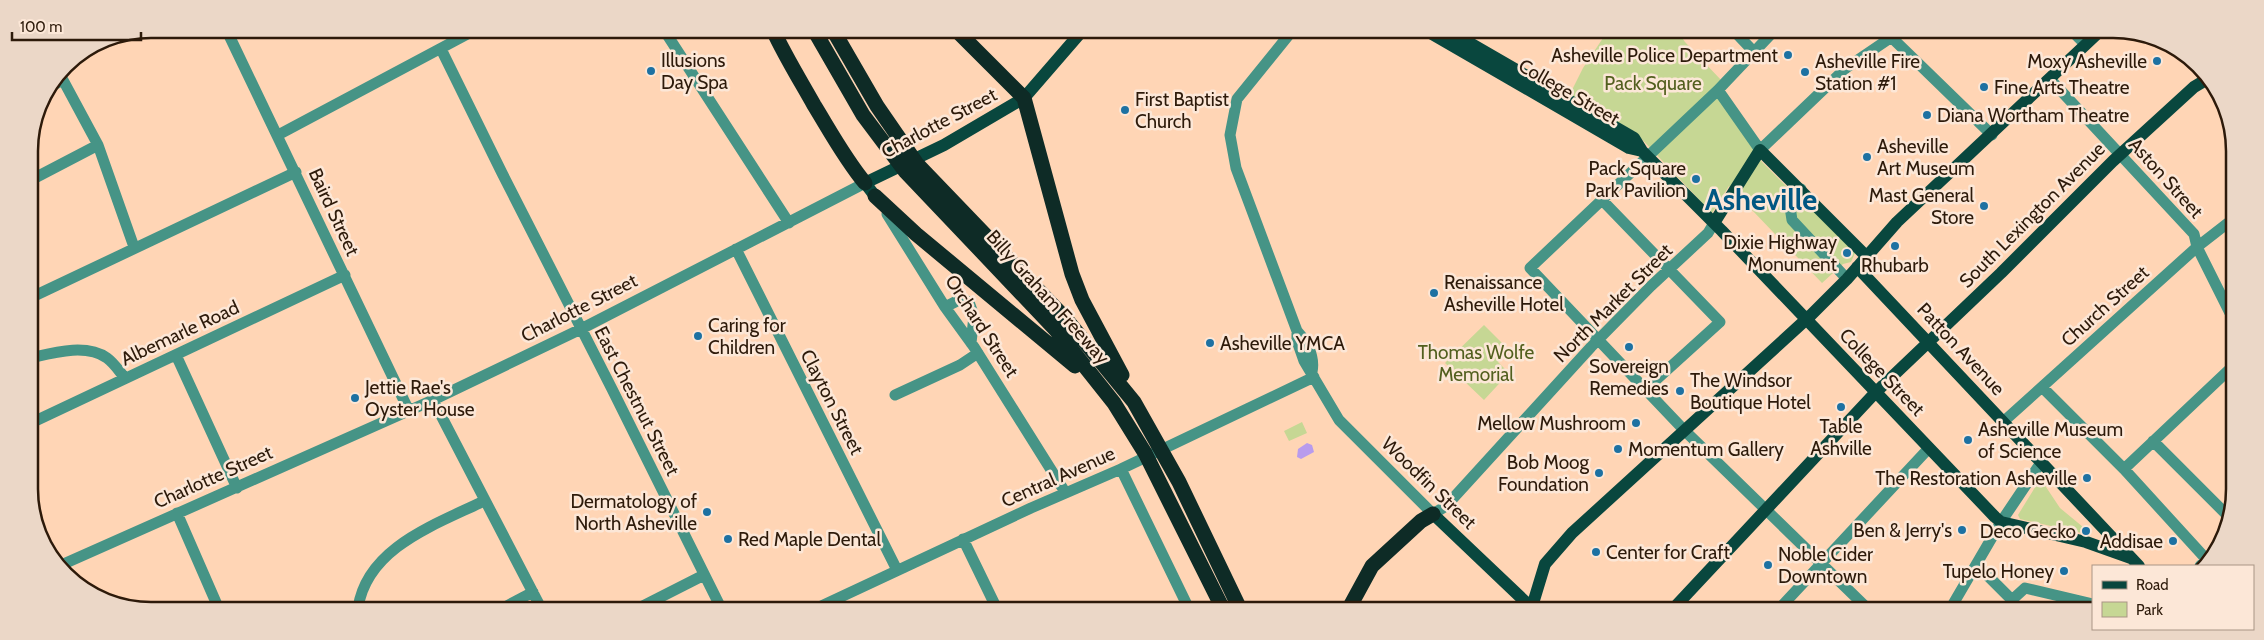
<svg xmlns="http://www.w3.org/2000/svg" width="2264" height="640" viewBox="0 0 2264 640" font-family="Cabin,sans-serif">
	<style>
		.green { fill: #c6d794 }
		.water { fill: #b89bed }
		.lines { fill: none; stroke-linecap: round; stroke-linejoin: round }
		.minor { stroke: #469486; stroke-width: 11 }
		.major { stroke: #09473e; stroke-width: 12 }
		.highway { stroke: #0e2b26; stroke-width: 15 }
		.poi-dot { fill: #1d71a2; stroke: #fce7d7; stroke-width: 2 }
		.labels { text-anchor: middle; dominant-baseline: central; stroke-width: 5; stroke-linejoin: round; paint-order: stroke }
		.poi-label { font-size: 19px; fill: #2d1a0a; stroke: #fce7d7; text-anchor: start }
		.park-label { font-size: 19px; fill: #525f1e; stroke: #fce7d7 }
		.street-label { font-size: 19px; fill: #2d1a0a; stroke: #fce7d7 }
		.town-label { font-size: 29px; font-weight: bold; fill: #005782; stroke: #fce7d7 }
		.rim { fill: none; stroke: #2d1a0a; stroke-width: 2.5 }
	</style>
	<rect width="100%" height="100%" fill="#ffd5b5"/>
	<path class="green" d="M1607 32H1678L1685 42 1721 80 1712 89 1762 162 1800 200 1804 199 1855 253 1851 262 1843 264 1822 283 1729 186 1712 213 1635 132 1569 96 1583 68Z
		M1484 325 1509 350 1498 362 1509 373 1484 400 1445 363Z
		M1302 422 1307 433 1289 441 1284 431Z
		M2037 484H2044L2060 508 2083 527 2082 533 2020 519 2018 515Z"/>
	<path class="water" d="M1307 443 1312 445 1314 452 1301 459 1297 457 1298 449Z"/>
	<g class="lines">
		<path class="minor" d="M226 29 409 411
			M664 30 789 223
			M1292 31 1237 99 1230 135 1236 168 1297 331C1307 342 1315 357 1312 372
			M1735 32 1755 53
			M1773 32 1718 90 1530 268 1684 430 1870 611
			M1887 33 1992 135
			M2074 33 2085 44
			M441 49 502 173 612 389 721 608
			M2050 79 2194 234 2197 247 2232 317
			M48 88 63 80 98 145 134 247
			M1718 90 1760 150 1846 68 1899 32
			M278 135 477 29
			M29 181 98 145
			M1801 189 1790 207 1792 220 1847 279
			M1602 200 1720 322 1646 389
			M887 214 945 307 974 347 1065 492
			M736 249 897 570
			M30 298 296 172
			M945 307 961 299 969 302 974 316 971 343
			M1297 331V341L1304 361 1339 420 1433 514 1446 506 1591 347 1651 286 1708 233 1714 223
			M176 355 237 488
			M30 358C52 353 86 343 107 358 114 363 119 371 125 378
			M2042 387 2124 469 2207 560
			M895 395 960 365 978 353
			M433 400 541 608
			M2003 422 2197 247 2233 219
			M31 423 345 275
			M2153 441 2231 519
			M1121 469 1189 609
			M2124 469 2232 367
			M177 513 218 607
			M963 539 997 609
			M1977 565 2023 611
			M59 566 433 400 581 329 865 183
			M2200 566 2219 548
			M2013 599 2025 588 2093 604
			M358 608C367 547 437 524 484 501
			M503 608 533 592
			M639 608 704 575
			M815 609 1031 508 1121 469 1314 377
			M1778 610 1929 448
			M1949 611 2001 522 2040 464"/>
		<path class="major" d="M1427 31 1629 148 1642 151
			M1449 31 1634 138 1642 151 1722 231 1995 517 2001 522 2086 542 2131 558
			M875 196 865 183 944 145 1024 98 1082 31
			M1714 223 1760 150 1866 256
			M1857 267 2139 566
			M1433 514 1534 610
			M1531 610 1545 564 1572 533 1811 315 1847 279 1897 222 2098 33
			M1672 610 1875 393 2001 273 2113 161 2194 87 2209 78"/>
		<path class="highway" d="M773 30C785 56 800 80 814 105 830 131 845 159 865 183
			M814 30 863 115 905 171 1056 330 1114 403 1145 453 1223 609
			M833 30 877 106 917 164 1066 319 1134 402 1179 482 1240 609
			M956 30 1024 98 1072 274 1082 300 1122 375
			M875 196 916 234 1075 366
			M1348 610 1372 566 1421 521 1433 514"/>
	</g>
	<g class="poi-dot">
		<circle cx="1788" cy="55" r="5"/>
		<circle cx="2157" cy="61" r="5"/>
		<circle cx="651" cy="71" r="5"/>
		<circle cx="1805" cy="72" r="5"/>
		<circle cx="1984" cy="87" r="5"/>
		<circle cx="1125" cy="110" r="5"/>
		<circle cx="1927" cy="115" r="5"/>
		<circle cx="1867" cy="157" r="5"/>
		<circle cx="1696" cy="179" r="5"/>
		<circle cx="1984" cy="206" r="5"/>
		<circle cx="1895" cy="246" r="5"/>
		<circle cx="1847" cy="253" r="5"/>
		<circle cx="1434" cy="293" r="5"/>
		<circle cx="698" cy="336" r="5"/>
		<circle cx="1210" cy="343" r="5"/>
		<circle cx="1629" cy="347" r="5"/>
		<circle cx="1680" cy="391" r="5"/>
		<circle cx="355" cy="398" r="5"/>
		<circle cx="1841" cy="407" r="5"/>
		<circle cx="1636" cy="423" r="5"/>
		<circle cx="1968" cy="440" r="5"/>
		<circle cx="1618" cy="449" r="5"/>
		<circle cx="1599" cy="473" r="5"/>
		<circle cx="2087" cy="478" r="5"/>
		<circle cx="707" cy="512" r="5"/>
		<circle cx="1962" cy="530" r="5"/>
		<circle cx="2086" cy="531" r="5"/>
		<circle cx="728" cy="539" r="5"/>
		<circle cx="2173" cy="541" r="5"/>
		<circle cx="1596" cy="552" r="5"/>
		<circle cx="1768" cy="565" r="5"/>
		<circle cx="2064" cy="571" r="5"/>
	</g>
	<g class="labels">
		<g class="poi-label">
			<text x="1778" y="55" text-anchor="end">Asheville Police Department</text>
			<text x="661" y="60">Illusions<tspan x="661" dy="22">Day Spa</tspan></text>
			<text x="1815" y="61">Asheville Fire<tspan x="1815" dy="22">Station #1</tspan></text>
			<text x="2147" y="61" text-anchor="end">Moxy Asheville</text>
			<text x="1994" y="87">Fine Arts Theatre</text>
			<text x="1135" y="99">First Baptist<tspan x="1135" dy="22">Church</tspan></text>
			<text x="1937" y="115">Diana Wortham Theatre</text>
			<text x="1877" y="146">Asheville<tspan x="1877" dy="22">Art Museum</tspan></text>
			<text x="1686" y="168" text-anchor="end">Pack Square<tspan x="1686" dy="22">Park Pavilion</tspan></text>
			<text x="1974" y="195" text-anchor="end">Mast General<tspan x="1974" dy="22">Store</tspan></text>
			<text x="1837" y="242" text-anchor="end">Dixie Highway<tspan x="1837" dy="22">Monument</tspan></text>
			<text x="1895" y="265" text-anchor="middle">Rhubarb</text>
			<text x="1444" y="282">Renaissance<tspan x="1444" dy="22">Asheville Hotel</tspan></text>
			<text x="708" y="325">Caring for<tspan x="708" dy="22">Children</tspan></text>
			<text x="1220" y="343">Asheville YMCA</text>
			<text x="1629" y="366" text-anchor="middle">Sovereign<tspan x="1629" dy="22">Remedies</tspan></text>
			<text x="1690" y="380">The Windsor<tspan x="1690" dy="22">Boutique Hotel</tspan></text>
			<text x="365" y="387">Jettie Rae's<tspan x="365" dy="22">Oyster House</tspan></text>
			<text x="1626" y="423" text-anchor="end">Mellow Mushroom</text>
			<text x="1841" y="426" text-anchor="middle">Table<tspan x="1841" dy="22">Ashville</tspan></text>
			<text x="1978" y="429">Asheville Museum<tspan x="1978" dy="22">of Science</tspan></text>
			<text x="1628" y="449">Momentum Gallery</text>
			<text x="1589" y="462" text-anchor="end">Bob Moog<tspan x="1589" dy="22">Foundation</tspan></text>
			<text x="2077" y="478" text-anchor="end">The Restoration Asheville</text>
			<text x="697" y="501" text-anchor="end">Dermatology of<tspan x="697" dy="22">North Asheville</tspan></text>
			<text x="1952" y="530" text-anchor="end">Ben &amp; Jerry's</text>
			<text x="2076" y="531" text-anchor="end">Deco Gecko</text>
			<text x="738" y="539">Red Maple Dental</text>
			<text x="2163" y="541" text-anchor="end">Addisae</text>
			<text x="1606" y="552">Center for Craft</text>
			<text x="1778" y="554">Noble Cider<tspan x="1778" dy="22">Downtown</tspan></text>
			<text x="2054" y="571" text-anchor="end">Tupelo Honey</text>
		</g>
		<g class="park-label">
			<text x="1653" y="83">Pack Square</text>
			<text x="1476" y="352">Thomas Wolfe<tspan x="1476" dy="22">Memorial</tspan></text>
		</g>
		<g class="street-label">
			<text transform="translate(1569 92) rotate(30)">College Street</text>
			<text transform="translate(939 123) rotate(-28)">Charlotte Street</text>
			<text transform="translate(2166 178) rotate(48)">Aston Street</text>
			<text transform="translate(334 212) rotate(65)">Baird Street</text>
			<text transform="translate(2032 215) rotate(-45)">South Lexington Avenue</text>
			<text transform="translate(1048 297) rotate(48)">Billy Graham Freeway</text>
			<text transform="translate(1613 303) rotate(-45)">North Market Street</text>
			<text transform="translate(2105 306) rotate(-42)">Church Street</text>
			<text transform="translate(579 308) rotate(-27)">Charlotte Street</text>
			<text transform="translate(982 326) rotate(57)">Orchard Street</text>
			<text transform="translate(180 333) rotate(-25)">Albemarle Road</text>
			<text transform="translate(1961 349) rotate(47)">Patton Avenue</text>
			<text transform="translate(1882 372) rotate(46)">College Street</text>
			<text transform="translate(637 401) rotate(63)">East Chestnut Street</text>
			<text transform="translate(832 402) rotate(63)">Clayton Street</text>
			<text transform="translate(213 477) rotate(-24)">Charlotte Street</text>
			<text transform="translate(1058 477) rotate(-24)">Central Avenue</text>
			<text transform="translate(1429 483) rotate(44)">Woodfin Street</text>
		</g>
		<g class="town-label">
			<text x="1761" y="199">Asheville</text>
		</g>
	</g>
	<path d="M0 0H2264V640H0ZM151 38H2113A113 113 0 0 1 2226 151V489A113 113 0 0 1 2113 602H151A113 113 0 0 1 38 489V151A113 113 0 0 1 151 38Z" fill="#ebd7c7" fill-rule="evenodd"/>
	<path class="rim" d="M151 38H2113A113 113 0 0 1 2226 151V489A113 113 0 0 1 2113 602H151A113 113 0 0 1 38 489V151A113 113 0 0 1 151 38Z"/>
	<rect x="2092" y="565" width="162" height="65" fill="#fce7d7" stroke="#a99585"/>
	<rect x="2102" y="581" width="25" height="8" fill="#09473e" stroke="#a99585"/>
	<text x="2136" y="590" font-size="15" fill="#2d1a0a">Road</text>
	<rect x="2102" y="602" width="25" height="15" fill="#c6d794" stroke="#a99585"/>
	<text x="2136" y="615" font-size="15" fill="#2d1a0a">Park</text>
	<path d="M12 32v8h129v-8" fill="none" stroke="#2d1a0a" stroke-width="2.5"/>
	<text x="20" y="32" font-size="15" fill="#2d1a0a" stroke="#fce7d7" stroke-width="4" paint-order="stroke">100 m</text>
</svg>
